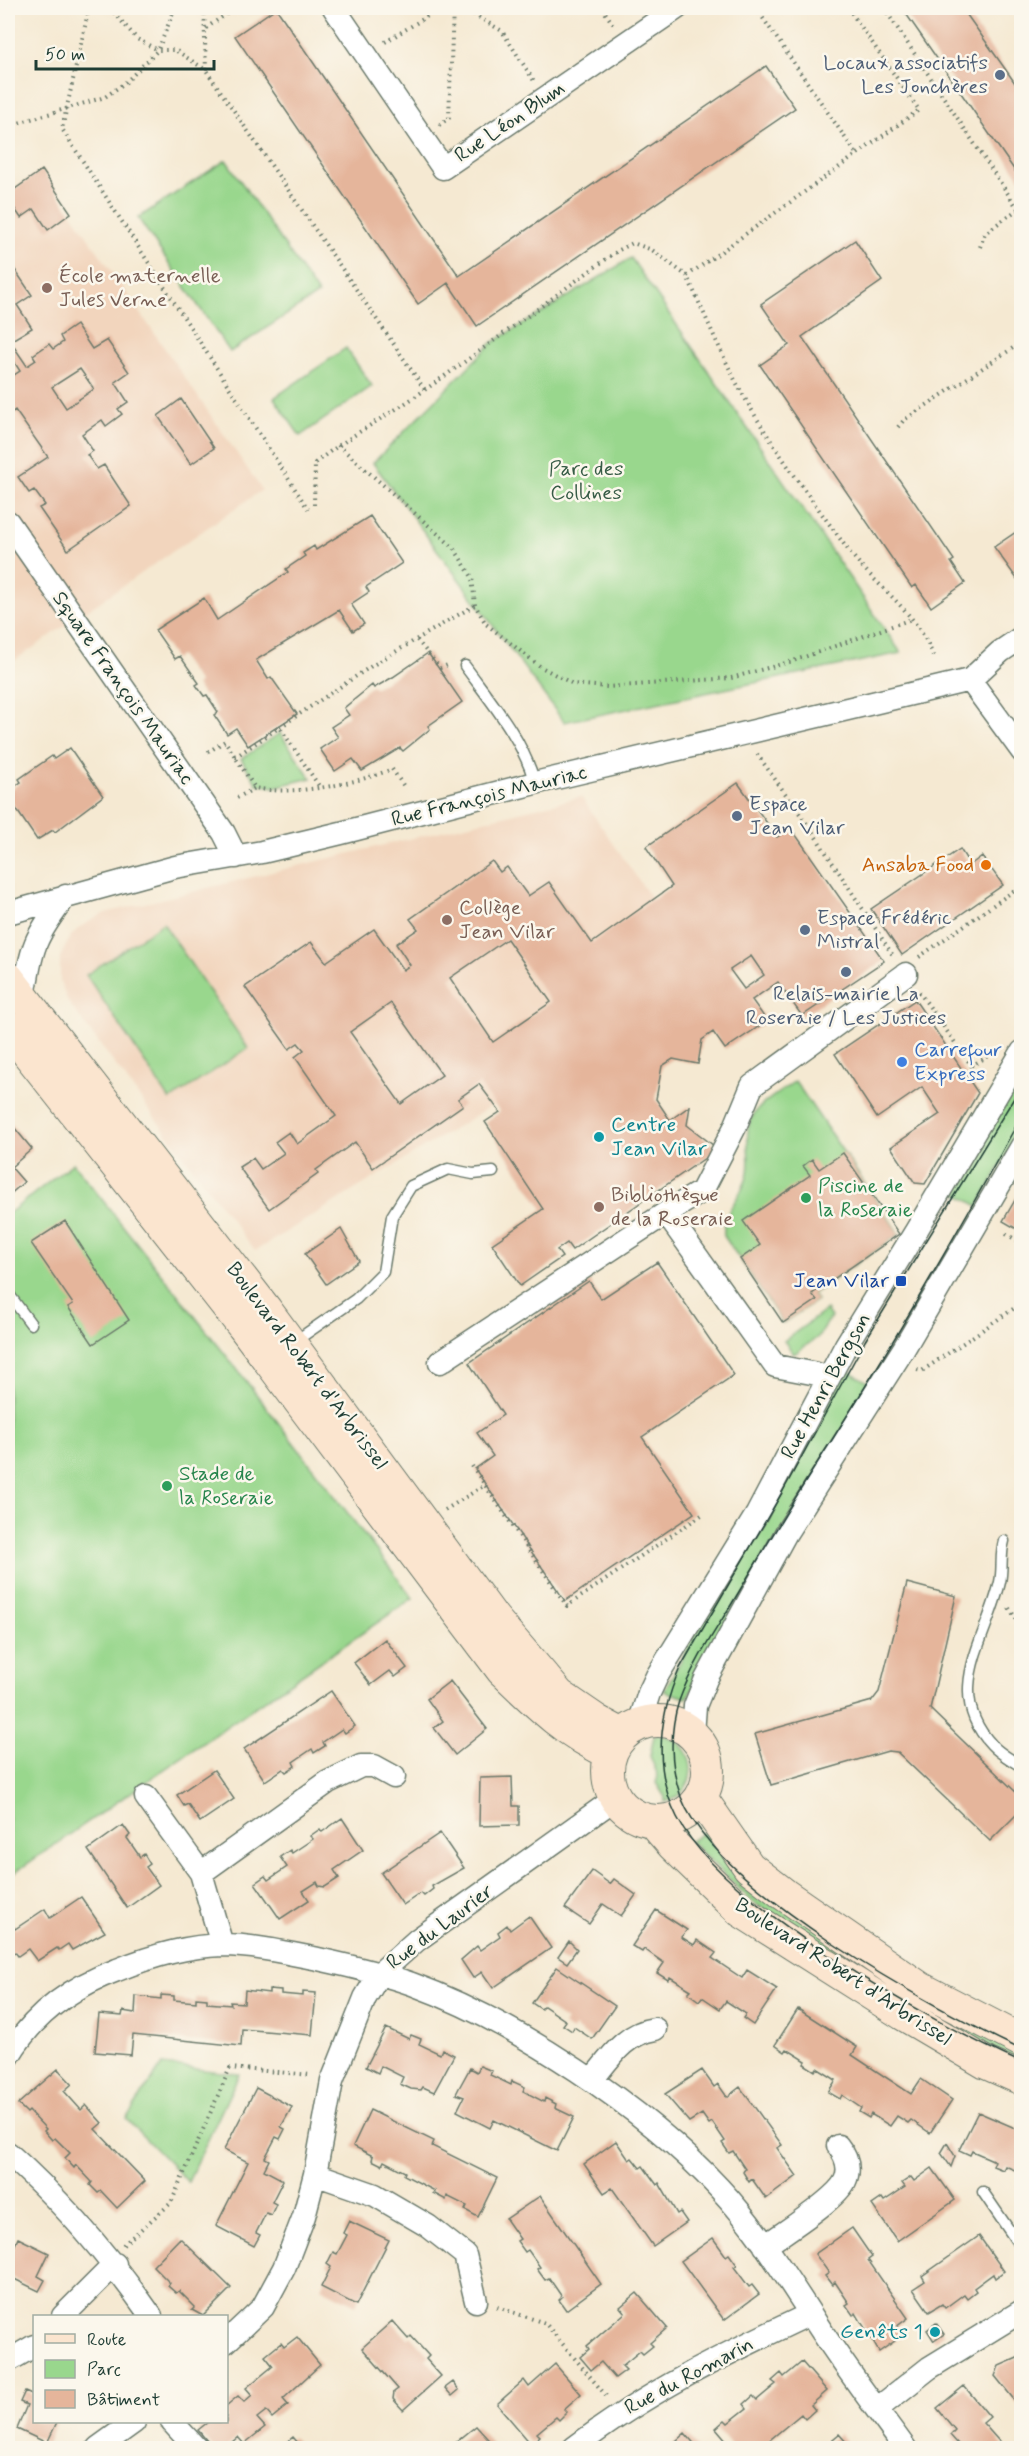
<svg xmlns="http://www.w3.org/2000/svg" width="1029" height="2456" viewBox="0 0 1029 2456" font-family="Mynerve,sans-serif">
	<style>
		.built { fill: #f2d5bd }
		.green { fill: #99d78d; stroke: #5c8a60; stroke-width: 1.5 }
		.building { fill: #e5b59b; fill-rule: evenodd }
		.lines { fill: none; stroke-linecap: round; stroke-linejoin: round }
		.lane-casing { stroke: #6a796b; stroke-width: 13 }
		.street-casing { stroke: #6a796b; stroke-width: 25 }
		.secondary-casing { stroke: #6a796b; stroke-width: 34 }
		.path { stroke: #6a796b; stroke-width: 4; stroke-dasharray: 1.5 4.5; stroke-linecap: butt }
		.lane { stroke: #fff; stroke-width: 10 }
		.street { stroke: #fff; stroke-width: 22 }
		.secondary { stroke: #fbe5cf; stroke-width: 32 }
		.tram { stroke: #1f3d34; stroke-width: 1.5 }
		.service-dot { fill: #5c6f8a; stroke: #fbf7ec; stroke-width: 2 }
		.education-dot { fill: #8d6e63; stroke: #fbf7ec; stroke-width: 2 }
		.food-dot { fill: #e8710a; stroke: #fbf7ec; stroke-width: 2 }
		.shop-dot { fill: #3f7fe0; stroke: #fbf7ec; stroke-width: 2 }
		.culture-dot { fill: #0f9aa8; stroke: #fbf7ec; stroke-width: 2 }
		.leisure-dot { fill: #2e9e5b; stroke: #fbf7ec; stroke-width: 2 }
		.transit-dot { fill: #1a4fb4; stroke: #fbf7ec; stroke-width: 2 }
		.labels { text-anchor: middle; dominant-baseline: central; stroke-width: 5; stroke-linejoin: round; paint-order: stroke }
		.service-label { font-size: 21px; fill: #4e5e75; stroke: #fbf7ec; text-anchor: start }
		.street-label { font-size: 21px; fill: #1f3d34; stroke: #fbf7ec }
		.education-label { font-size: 21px; fill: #785e54; stroke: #fbf7ec; text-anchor: start }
		.park-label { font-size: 21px; fill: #375c46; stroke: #fbf7ec }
		.food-label { font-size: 21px; fill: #c56008; stroke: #fbf7ec; text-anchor: end }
		.shop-label { font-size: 21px; fill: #366cbe; stroke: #fbf7ec; text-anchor: start }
		.culture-label { font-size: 21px; fill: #0d838f; stroke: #fbf7ec; text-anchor: start }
		.leisure-label { font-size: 21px; fill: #27864d; stroke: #fbf7ec; text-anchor: start }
		.transit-label { font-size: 21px; fill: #164399; stroke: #fbf7ec; text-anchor: end }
	</style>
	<rect width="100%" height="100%" fill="#fbf7ec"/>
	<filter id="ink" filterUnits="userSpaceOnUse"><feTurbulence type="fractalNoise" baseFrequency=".0167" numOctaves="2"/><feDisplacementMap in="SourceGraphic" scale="12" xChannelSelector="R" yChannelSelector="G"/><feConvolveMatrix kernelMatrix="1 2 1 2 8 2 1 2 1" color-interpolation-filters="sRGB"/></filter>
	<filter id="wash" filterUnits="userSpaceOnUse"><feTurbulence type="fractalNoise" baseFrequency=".008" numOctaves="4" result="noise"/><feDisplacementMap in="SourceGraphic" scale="24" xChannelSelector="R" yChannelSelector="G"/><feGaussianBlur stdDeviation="1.35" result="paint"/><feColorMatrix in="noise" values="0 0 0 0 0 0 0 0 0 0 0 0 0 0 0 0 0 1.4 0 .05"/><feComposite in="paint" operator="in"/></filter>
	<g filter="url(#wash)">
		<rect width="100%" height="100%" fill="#f5e9d2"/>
		<path class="built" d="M42 170 262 490 8 665V194Z
			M581 797 708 980 610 1033 255 1251 68 1002 60 981V957L71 936 80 927 105 913Z"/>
		<path class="green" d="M226 160 318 294 230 352 138 218Z
			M631 258 901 653 564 722 373 463 492 343Z
			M346 348 372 386 300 436 274 398Z
			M280 733 311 778 274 787 257 784 241 759Z
			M163 923 248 1048 170 1100 86 975Z
			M1021 1069V1129L978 1206 949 1189Z
			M795 1081 899 1234 813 1294 817 1300 783 1323 724 1236C721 1212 741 1199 747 1177 753 1157 742 1135 752 1117 761 1102 781 1092 795 1081Z
			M73 1163 240 1373 413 1598 8 1877V1214Z
			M826 1310 831 1317 818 1337 794 1354 784 1341Z
			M843 1368 873 1385 687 1698 664 1691Z
			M657 1735C697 1737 704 1791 665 1802V1797L656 1783 658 1776 650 1756 654 1736Z
			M704 1832 717 1848 1021 2047V2066L972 2041 754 1903 690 1841Z
			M162 2065 239 2074 188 2182 126 2119Z"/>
		<g id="blocks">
			<path class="building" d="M276 8 459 276 766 66 795 108 477 326 448 283 418 304 235 36Z
				M902 8H962L1008 73 1022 93V181Z
				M42 170 71 213 48 230 34 209 21 218 8 199V194Z
				M855 240 882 281 802 337 954 560 951 562 965 583 931 607 916 585 912 588 760 365 789 345 761 304Z
				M11 264 32 295 17 305 32 328 10 341 27 366 36 360 33 355 49 344 53 349 63 342 60 336 76 325 92 349 107 340 129 372 115 382 128 402 118 409 122 414 106 426 102 420 82 434 93 451 87 455 97 469 104 465 131 506 68 550 39 508 45 505 34 490 29 493 18 477 48 457 15 410 11 413 8 408V379L20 371 8 352V266ZM80 369 94 389 66 408 52 387Z
				M181 399 214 448 191 464 158 416Z
				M370 516 402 563 366 587 369 592 351 604 364 624 353 631 339 610 256 660 268 679 271 677 297 714 248 746 236 728 227 734 214 715 218 712 207 695 204 696 196 685 199 683 180 656 175 659 155 630 204 598 217 620 288 572 286 569 305 556 303 553 314 546 316 550Z
				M1022 528V586L994 547Z
				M428 653 462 702 428 726 430 729 403 751 400 748 362 771 353 759 335 771 320 749 338 737 331 727 349 715 344 708 372 685 374 688 393 677Z
				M70 748 103 796 55 832 53 830 37 840 8 797V791L21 782 19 779 52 756 54 759Z
				M738 783 777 837 791 828 884 961 802 1016 778 982 752 1000 767 1021 725 1049 713 1032 702 1040 698 1064 673 1059 662 1066 656 1099 670 1120 690 1106 687 1125 718 1149 572 1250 567 1243 557 1250 562 1257 520 1286 492 1244 543 1209 485 1122 500 1112 479 1084 458 1099 463 1105 373 1168 355 1142 316 1170 318 1174 269 1209 239 1167 253 1158 261 1169 284 1153 275 1142 289 1132 297 1144 336 1116 295 1057 304 1050 298 1043 289 1049 245 987 311 942 326 962 374 929 403 970 410 965 396 944 418 929 410 919 492 861 500 872 507 867 528 896 549 882 592 943 672 886 646 847ZM507 939 551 1002 493 1042 450 978ZM751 956 764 975 744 989 730 970ZM391 1003 442 1075 401 1104 350 1032Z
				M960 849 970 865 982 856 1003 885 902 955 871 909Z
				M915 1000 978 1093 925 1184 915 1183 891 1147 940 1114 922 1087 877 1118 835 1054Z
				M8 1120 32 1149 11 1167 24 1182 8 1196Z
				M843 1153 899 1234 812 1294 817 1300 783 1323 740 1259 760 1245 743 1221 810 1175 803 1166 812 1159 819 1169Z
				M1022 1188V1232L1003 1221Z
				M65 1221 129 1320 93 1344 68 1307 73 1304 31 1243Z
				M341 1229 359 1261 326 1284 305 1254Z
				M657 1262 734 1375 642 1437 694 1513 565 1601 475 1469 493 1456 477 1433 503 1415 469 1363 589 1281 601 1299Z
				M907 1583 956 1596 930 1709 1022 1798V1809L990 1841 897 1752 888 1751 771 1785 755 1734 872 1701 879 1692Z
				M385 1639 407 1668 395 1677 390 1671 371 1685 354 1663Z
				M450 1681 487 1729 455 1755 434 1728 443 1721 427 1699Z
				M331 1691 355 1726 345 1733 342 1729 323 1742 325 1746 314 1753 312 1749 293 1762 295 1766 286 1772 283 1769 265 1781 244 1749Z
				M214 1770 234 1799 200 1822 188 1804 184 1806 177 1795Z
				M512 1777 513 1806H519V1825L479 1826 480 1778Z
				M342 1818 363 1850 334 1870 339 1878 325 1887 319 1886 317 1882 303 1891 309 1900 280 1919 255 1883 265 1876 268 1880 287 1867 280 1857 290 1850 292 1853 313 1839 310 1836 320 1829 322 1832Z
				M123 1825 130 1835 127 1838 140 1857 144 1854 150 1864 146 1867 159 1885 127 1908 88 1850Z
				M440 1833 464 1868 432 1886 433 1889 424 1896 421 1893 403 1905 381 1873Z
				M592 1871 610 1884 614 1879 636 1895 621 1916 603 1904 589 1924 565 1908Z
				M81 1897 105 1932 72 1950 68 1944 59 1950 57 1948 37 1961 28 1949 18 1956 15 1952 8 1958V1918L15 1929 45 1909 50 1918Z
				M656 1910 687 1930 681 1937 694 1945 697 1940 716 1953 712 1958 742 1978 747 1970 777 1989 753 2025 743 2018 746 2014 726 2001 720 2009 702 1997 699 2001 688 1993 691 1990 670 1977 668 1980 657 1973 664 1963 644 1949 642 1952 632 1946Z
				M529 1916 551 1948 493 1988 482 1972 473 1978 461 1960 477 1946 480 1950 500 1936 498 1932 507 1925 510 1930Z
				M569 1941 577 1949 567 1963 558 1957Z
				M557 1967 615 2006 592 2039 574 2027 572 2031 563 2025 566 2021 544 2006 541 2009 532 2003Z
				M269 1989 281 1990V1994L303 1996V1992L316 1993 312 2035 242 2029 241 2046 133 2035 131 2055 95 2052 99 2014 122 2016 123 2011 135 2013 136 1996 161 1999V1995L174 1996V2000L196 2002V1998L207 1999V2003L231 2005 230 2002 244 2003 245 1990 269 1993Z
				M798 2009 857 2047 852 2055 911 2094 921 2079 952 2100 930 2133 911 2120 908 2123 897 2116 890 2126 871 2114 869 2118 859 2112 861 2108 842 2095 840 2099 828 2092 836 2080 817 2068 815 2071 804 2064 806 2061 787 2049 785 2052 775 2045Z
				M386 2028 409 2039 411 2035 421 2039 419 2044 440 2054 442 2049 454 2055 434 2092 423 2087 421 2090 411 2089 400 2084 403 2077 381 2066 378 2073 366 2067Z
				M480 2066 492 2071 490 2075 511 2085 512 2081 525 2087 523 2091 544 2102 545 2098 556 2104 555 2108 574 2117 557 2151 494 2120 490 2128 457 2111 464 2097 456 2094 459 2088 470 2068 477 2072Z
				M58 2069 72 2084 64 2091 81 2110 86 2105 102 2123 95 2129 145 2181 117 2208 101 2191 98 2193 90 2185 92 2182 76 2165 74 2168 65 2158 70 2153 55 2138 52 2140 44 2131 46 2129 29 2111 27 2113 18 2104Z
				M702 2070 714 2087 718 2084 727 2097 740 2087 782 2145 777 2148 797 2176 766 2199 752 2179 749 2182 743 2172 745 2169 733 2151 729 2153 722 2143 725 2141 712 2122 709 2124 702 2114 689 2122 665 2094Z
				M256 2088 292 2107 281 2127 285 2129 280 2139 276 2137 265 2158 269 2160 264 2170 283 2180 272 2202 276 2204 271 2215 266 2213 256 2233 260 2235 254 2246 216 2226 248 2162 224 2150Z
				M370 2110 434 2141 432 2146 497 2178 478 2217 465 2210 467 2206 447 2196 446 2200 433 2193 435 2191 404 2175 405 2172 384 2161 382 2165 372 2160 373 2156 353 2146Z
				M978 2112 1022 2131V2173L1005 2166 1003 2170 993 2166 995 2161 972 2151 970 2155 959 2150Z
				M616 2141 629 2160 632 2158 640 2168 643 2166 657 2185 659 2183 677 2214 680 2212 687 2222 653 2246 612 2188 604 2193 584 2164Z
				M947 2143 955 2156 951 2167 941 2153Z
				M932 2168 955 2200 897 2241 872 2205 882 2198 884 2201 905 2187 902 2183 911 2177 914 2181Z
				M540 2196 601 2284 566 2310 559 2300 562 2297 549 2278 545 2280 537 2269 540 2267 528 2250 525 2252 517 2241 520 2239 506 2219Z
				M349 2221 389 2240 356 2305 321 2287 331 2267 327 2264 333 2252 337 2254 347 2235 343 2233Z
				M852 2228 872 2257 868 2260 908 2318 896 2327 902 2336 879 2352 856 2313 853 2315 846 2305 849 2303 835 2282 832 2285 825 2276 829 2273 815 2254Z
				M979 2236 1004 2271 995 2278 993 2274 974 2288 976 2291 967 2298 964 2294 945 2308 942 2304 929 2312 913 2289 925 2281 922 2276Z
				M18 2238 49 2253 38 2276 45 2280 39 2291 8 2276V2261Z
				M180 2238 231 2288 203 2316 192 2310 195 2307 179 2291 176 2293 168 2286 170 2283 153 2266Z
				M713 2238 726 2256 729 2254 737 2265 734 2267 749 2287 752 2285 759 2294 724 2320 681 2261Z
				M637 2293 667 2328 650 2343 653 2346 643 2354 640 2351 622 2366 626 2370 615 2378 601 2362 591 2370 580 2357 589 2349 587 2346 625 2313 620 2307Z
				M392 2321 408 2339 411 2336 429 2356 426 2359 441 2376 403 2410 393 2399 394 2392 398 2389 362 2348Z
				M936 2323 944 2334 934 2341 927 2330Z
				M297 2337 320 2365 283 2399 288 2405 272 2418 266 2411 257 2418 265 2427 244 2444 238 2437 225 2448H213L198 2430 208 2422H226V2406L238 2396 244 2402 252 2395 246 2388 273 2366 265 2356 281 2343 284 2347Z
				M1022 2356V2406L1020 2407 995 2376 999 2366Z
				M802 2362 827 2391 811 2405 815 2410 805 2419 801 2414 760 2448H733L716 2428 725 2420 728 2423 747 2408 744 2404 753 2396 757 2400 776 2384 772 2381 781 2373 784 2377Z
				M555 2364 581 2394 564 2409 567 2412 559 2420 556 2417 537 2433 540 2436 531 2444 497 2404 524 2380 529 2387Z
				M453 2382 459 2390 452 2396 445 2388Z
				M964 2386 990 2417 983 2423 1005 2448H952L958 2444 950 2435 955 2430 937 2408Z
				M25 2391 34 2395V2422H57L47 2443 17 2429 27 2405 20 2402Z
				M476 2426 496 2448H449Z
				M685 2433 698 2448H659L664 2444 668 2448Z
				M839 2434 848 2444 843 2448H822Z
				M293 2437 300 2445 295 2448H280Z"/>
		</g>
	</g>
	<g filter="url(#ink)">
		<use href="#blocks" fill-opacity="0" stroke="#6a796b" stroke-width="1.5"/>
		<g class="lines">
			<defs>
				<path id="lane" d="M465 666C492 703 522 738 535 783
					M8 1293 31 1324
					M294 1342 356 1299 383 1272 392 1216 411 1186 448 1169 473 1174 493 1172
					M1004 1541C1000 1554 1003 1569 1000 1582 987 1639 942 1692 992 1745 1000 1754 1012 1760 1022 1767
					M983 2192 1022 2249"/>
				<path id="street" d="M334 8 443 168 677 8
					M8 522 224 833 236 857
					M970 680 1022 751
					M8 913 175 867 262 852 341 833 535 783 970 680 1000 652 1022 637
					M24 998C31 948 34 937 66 896
					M440 1362 666 1213
					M817 1374 775 1366 666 1213 702 1191 735 1127 752 1086 906 974
					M639 1724 649 1693 657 1676 757 1514 846 1345 916 1231 1022 1052
					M693 1734 695 1706 706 1679 786 1533 903 1350 1022 1146
					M146 1797 201 1873
					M222 1945 201 1873 328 1782 361 1766H374L394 1777
					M8 2057C33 2015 71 1987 117 1970 149 1957 186 1946 222 1945 253 1945 288 1953 318 1959 350 1966 381 1973 412 1984 516 2022 644 2107 719 2188 754 2225 782 2270 810 2313 839 2360 873 2404 905 2448
					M592 2080C610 2058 625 2033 655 2029
					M8 2153C63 2202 109 2256 151 2316
					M315 2174 375 2195 428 2226 465 2255 476 2301
					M765 2246C784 2232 836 2200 845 2181 851 2168 846 2156 838 2146
					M63 2316 115 2264
					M226 2342 263 2307 284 2268 304 2216 315 2174 332 2081 365 1998 380 1973 417 1940 616 1798
					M8 2361 34 2346
					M877 2409 929 2368 1022 2311
					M172 2422 196 2448
					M98 2448 134 2422
					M574 2448C648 2391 725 2354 810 2314"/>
				<path id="secondary" d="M8 978 266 1310 494 1619 559 1695 597 1721 623 1735
					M8 1028 243 1326 502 1670C536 1703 568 1735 611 1753
					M608 1771a50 50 0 1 1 100 0a50 50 0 1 1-100 0Z
					M701 1798 749 1867 785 1895 920 1988 1022 2041
					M652 1821 673 1845 741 1911 903 2014 986 2063 1022 2079"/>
			</defs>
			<use href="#lane" class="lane-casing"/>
			<use href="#street" class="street-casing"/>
			<use href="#secondary" class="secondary-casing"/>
			<path class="path" d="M89 8 62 129 308 509
				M110 8 137 39 158 50H175L206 70 425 390
				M204 8 206 70
				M463 8 502 31 534 81
				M602 8 613 24
				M756 8 857 155
				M848 8 919 110 687 276C703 311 718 346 735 380 766 439 807 493 846 547 873 585 917 610 933 656
				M884 8 1018 209 1022 221
				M206 28 235 8
				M385 42 441 8
				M439 125 449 118 453 8
				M8 126 105 97 126 82 158 50 175 8
				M980 247 985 233 1018 209
				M898 427 904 420 1022 342
				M338 445 454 548 472 577 475 605 486 624 541 667 573 684 607 687 731 678 793 661 912 619
				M314 505 315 463C350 435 390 415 426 389 491 344 554 296 619 250L633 243 652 250 687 276
				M417 640 440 668 450 664
				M281 729 319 786
				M208 752 225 741 255 788C294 796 355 784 392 769L405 788
				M757 754 810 828 894 957
				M235 757 373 665 475 605
				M237 798 255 788
				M919 957 1022 885
				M919 992 981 1079
				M971 1066 994 1053
				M1006 1234 1022 1243
				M917 1370 922 1371 1022 1303
				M472 1466 567 1606 703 1514
				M445 1510 485 1485
				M1009 1608 1022 1628
				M1022 1871V1872
				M123 2245 171 2203 230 2068 312 2075
				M497 2307 545 2323 608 2398"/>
			<use href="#lane" class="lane"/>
			<use href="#street" class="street"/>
			<use href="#secondary" class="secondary"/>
			<path class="tram" d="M1022 1085 865 1341 783 1491 680 1668C659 1716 652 1767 677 1817 722 1905 930 2022 1022 2063
				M1022 1115C962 1225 899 1334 832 1440 797 1494 764 1549 731 1605 712 1636 691 1667 679 1701 669 1732 670 1766 681 1797 716 1889 932 2008 1022 2050"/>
		</g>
	</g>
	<g class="service-dot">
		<circle cx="1000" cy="75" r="6"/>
		<circle cx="737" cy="816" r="6"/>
		<circle cx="805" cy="930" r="6"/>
		<circle cx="846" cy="972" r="6"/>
	</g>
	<g class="education-dot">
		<circle cx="47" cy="288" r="6"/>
		<circle cx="447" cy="920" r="6"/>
		<circle cx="599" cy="1207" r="6"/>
	</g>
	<circle class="food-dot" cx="986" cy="865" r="6"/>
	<circle class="shop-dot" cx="902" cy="1062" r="6"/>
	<g class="culture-dot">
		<circle cx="599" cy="1137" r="6"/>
		<circle cx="935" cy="2332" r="6"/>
	</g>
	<g class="leisure-dot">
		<circle cx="806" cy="1198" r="6"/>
		<circle cx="167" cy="1486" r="6"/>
	</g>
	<rect class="transit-dot" x="895" y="1275" width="12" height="12" rx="3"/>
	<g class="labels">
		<g class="service-label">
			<text x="988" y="63" text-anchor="end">Locaux associatifs<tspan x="988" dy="24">Les Jonchères</tspan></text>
			<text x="749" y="804">Espace<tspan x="749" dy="24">Jean Vilar</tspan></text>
			<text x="817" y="918">Espace Frédéric<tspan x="817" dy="24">Mistral</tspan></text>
			<text x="846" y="994" text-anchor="middle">Relais-mairie La<tspan x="846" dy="24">Roseraie / Les Justices</tspan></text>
		</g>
		<g class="street-label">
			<text transform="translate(510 122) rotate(-34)">Rue Léon Blum</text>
			<text transform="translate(123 688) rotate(55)">Square François Mauriac</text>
			<text transform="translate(489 796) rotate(-14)">Rue François Mauriac</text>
			<text transform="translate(307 1366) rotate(53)">Boulevard Robert d'Arbrissel</text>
			<text transform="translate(826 1386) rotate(-61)">Rue Henri Bergson</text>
			<text transform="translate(440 1927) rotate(-37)">Rue du Laurier</text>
			<text transform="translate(843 1972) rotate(33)">Boulevard Robert d'Arbrissel</text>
			<text transform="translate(689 2376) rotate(-28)">Rue du Romarin</text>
		</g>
		<g class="education-label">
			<text x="59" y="276">École maternelle<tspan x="59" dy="24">Jules Verne</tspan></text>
			<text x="459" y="908">Collège<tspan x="459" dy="24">Jean Vilar</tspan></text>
			<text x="611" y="1195">Bibliothèque<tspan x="611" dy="24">de la Roseraie</tspan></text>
		</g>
		<g class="park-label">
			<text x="586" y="469">Parc des<tspan x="586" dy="24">Collines</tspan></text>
		</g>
		<g class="food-label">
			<text x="974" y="865">Ansaba Food</text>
		</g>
		<g class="shop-label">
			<text x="914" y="1050">Carrefour<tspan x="914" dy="24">Express</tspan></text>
		</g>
		<g class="culture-label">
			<text x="611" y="1125">Centre<tspan x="611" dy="24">Jean Vilar</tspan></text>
			<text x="923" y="2332" text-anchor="end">Genêts 1</text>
		</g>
		<g class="leisure-label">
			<text x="818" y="1186">Piscine de<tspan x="818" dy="24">la Roseraie</tspan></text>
			<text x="179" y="1474">Stade de<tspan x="179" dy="24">la Roseraie</tspan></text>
		</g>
		<g class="transit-label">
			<text x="889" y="1281">Jean Vilar</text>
		</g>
	</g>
	<rect width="1029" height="2456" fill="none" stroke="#fbf7ec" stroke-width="30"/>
	<rect x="33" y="2315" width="195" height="108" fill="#fbf7ec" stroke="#a3ada2" stroke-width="1.5"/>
	<rect x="45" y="2334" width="30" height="9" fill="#fbe5cf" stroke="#a3ada2" stroke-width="1.5"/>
	<text x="87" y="2345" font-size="18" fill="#1f3d34">Route</text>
	<rect x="45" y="2360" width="30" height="18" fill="#99d78d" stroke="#a3ada2" stroke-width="1.5"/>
	<text x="87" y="2375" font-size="18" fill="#1f3d34">Parc</text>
	<rect x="45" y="2390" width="30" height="18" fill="#e5b59b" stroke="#a3ada2" stroke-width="1.5"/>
	<text x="87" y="2405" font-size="18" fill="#1f3d34">Bâtiment</text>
	<path d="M36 60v9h178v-9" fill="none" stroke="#1f3d34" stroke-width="3"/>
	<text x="45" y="60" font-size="18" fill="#1f3d34" stroke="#fbf7ec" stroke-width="4.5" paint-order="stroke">50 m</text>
</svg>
